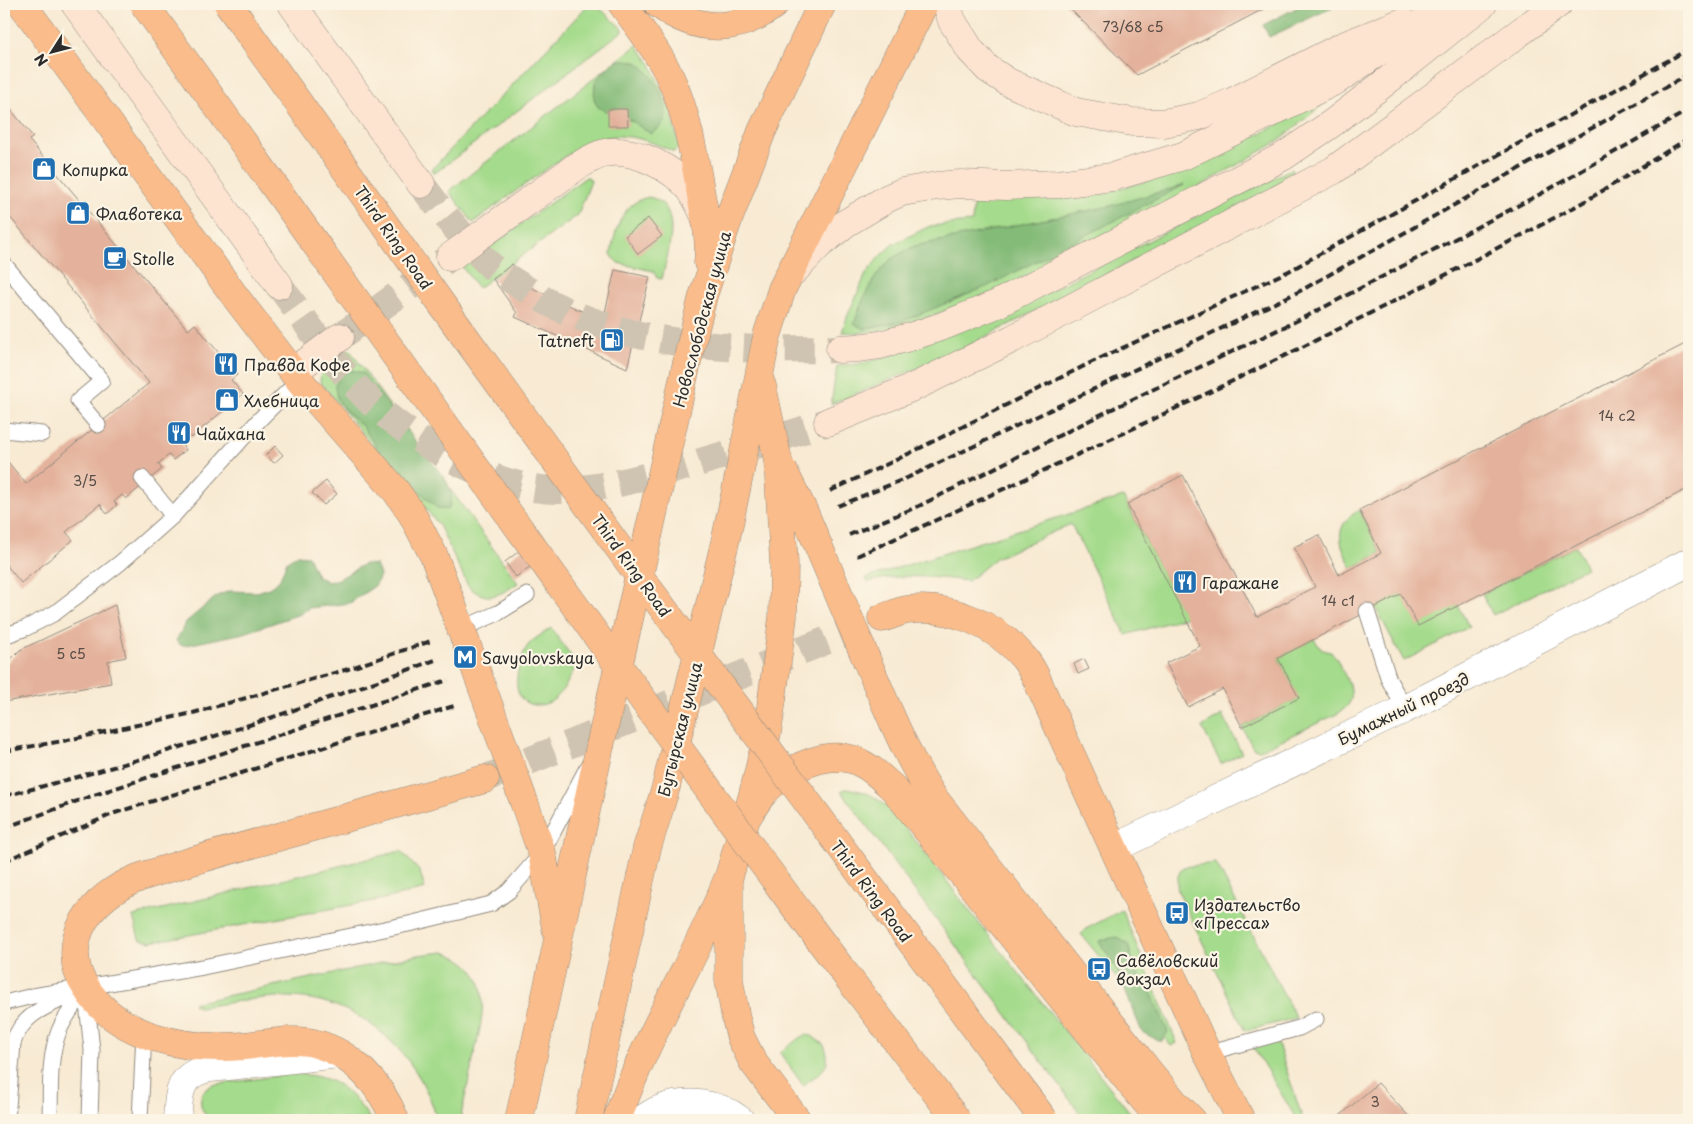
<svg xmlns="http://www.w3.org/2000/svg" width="1693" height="1124" viewBox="0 0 1693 1124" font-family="'Playpen Sans',sans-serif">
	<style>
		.green { fill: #a5db8c; stroke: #68835c }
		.forest { fill: #84bb78; stroke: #587352 }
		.building { fill: #e4b29c }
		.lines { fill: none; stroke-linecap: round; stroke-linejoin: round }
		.secondary-tunnel { stroke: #cfc4b1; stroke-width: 28; stroke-dasharray: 28 14; stroke-linecap: butt }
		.primary-tunnel { stroke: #cfc4b1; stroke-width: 28; stroke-dasharray: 28 14; stroke-linecap: butt }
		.lane-casing { stroke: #928a7f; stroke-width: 17 }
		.street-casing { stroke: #928a7f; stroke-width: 29 }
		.secondary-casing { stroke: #928a7f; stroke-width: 29 }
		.primary-casing { stroke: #928a7f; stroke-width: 29 }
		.lane { stroke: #fff; stroke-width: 15 }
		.street { stroke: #fff; stroke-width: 28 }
		.secondary { stroke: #fde4d1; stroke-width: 28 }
		.primary { stroke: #fabc8b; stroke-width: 28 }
		.rail { stroke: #2b2b2b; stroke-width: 4; stroke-dasharray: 8 4; stroke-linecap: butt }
		.primary-bridge-casing { stroke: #928a7f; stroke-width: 29; stroke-linecap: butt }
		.primary-bridge { stroke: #fabc8b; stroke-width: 28 }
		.labels { text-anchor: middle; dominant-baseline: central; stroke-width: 4.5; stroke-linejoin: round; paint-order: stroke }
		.number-label { font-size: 14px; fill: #594d47 }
		.poi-label { font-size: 16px; fill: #2b2b2b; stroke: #fcf5e5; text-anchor: start }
		.street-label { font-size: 16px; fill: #2b2b2b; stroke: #fcf5e5 }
	</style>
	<rect width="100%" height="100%" fill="#fcf5e5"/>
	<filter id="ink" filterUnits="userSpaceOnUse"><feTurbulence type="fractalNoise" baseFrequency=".02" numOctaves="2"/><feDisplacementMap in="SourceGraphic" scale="10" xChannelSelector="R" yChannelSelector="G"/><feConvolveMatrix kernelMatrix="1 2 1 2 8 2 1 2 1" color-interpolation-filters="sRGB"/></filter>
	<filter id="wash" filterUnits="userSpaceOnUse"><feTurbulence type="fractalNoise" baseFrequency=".0096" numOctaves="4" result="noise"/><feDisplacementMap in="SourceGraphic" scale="20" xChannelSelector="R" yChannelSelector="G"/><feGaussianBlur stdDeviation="1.12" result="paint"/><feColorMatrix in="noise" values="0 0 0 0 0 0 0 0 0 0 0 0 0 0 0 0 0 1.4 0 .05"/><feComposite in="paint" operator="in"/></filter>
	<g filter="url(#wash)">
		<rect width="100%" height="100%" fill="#f8ead3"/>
		<path class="green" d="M589 4H595L624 30 435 173 432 169Z
			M637 45 651 64 671 111 679 147 674 152C654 143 631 133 608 137 585 140 566 156 547 169 522 186 497 205 473 223L449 191Z
			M1334 95 1277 142 1190 192 993 293 939 313 910 323 877 331 857 333 842 332 847 317 866 274 879 257 893 244 930 226 972 222 974 197C1014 198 1055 200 1095 193 1182 179 1257 135 1334 95Z
			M1291 169 1295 177 952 354 831 404 837 366 857 364 883 358 1001 315Z
			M586 177H588L591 181 578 215 478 288 462 267Z
			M649 197C685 205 667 255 662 279L657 278 653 271 618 263 615 260 611 254C615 230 622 202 649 197Z
			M349 349 518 583C499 596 486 603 468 586L439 525 320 382 321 371Z
			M1123 497 1186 617 1126 635 1071 524 996 558 968 581C933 577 902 573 868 582L866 578Z
			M1359 510 1381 553 1352 568C1339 543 1332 527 1359 510Z
			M1576 546 1586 568 1493 615 1482 594Z
			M1401 594 1458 605 1469 627 1404 661 1375 607Z
			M551 628 577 664C571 675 565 689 557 697 546 708 523 709 518 692 514 679 520 655 529 644 535 638 544 633 551 628Z
			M1314 639 1321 649C1324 651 1329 651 1332 653 1337 657 1339 665 1342 670 1352 689 1359 701 1337 714L1260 750 1253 748 1242 727 1298 698 1278 658Z
			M1222 715 1242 753 1221 764 1202 727Z
			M845 789C867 789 880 800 895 814L982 927 1136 1120H1085L841 791Z
			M401 851 420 872 425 889 384 899 151 942 139 939 133 916Z
			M1216 863 1296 1018 1245 1031 1178 891C1176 881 1177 876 1183 867Z
			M1122 910 1177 1043 1171 1046 1081 934 1086 929Z
			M444 952C497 969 483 1015 474 1056 469 1077 465 1099 460 1120H437C420 1054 360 998 289 997 259 996 228 1004 198 1007L194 1005 193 1003 418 955Z
			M805 1035 812 1036 824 1045C834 1068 819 1073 803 1085L780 1053 799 1038Z
			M1277 1041 1303 1120H1297L1253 1047Z
			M291 1074C335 1075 346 1086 371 1120L215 1119C202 1118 196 1100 205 1090 207 1088 210 1087 212 1085Z"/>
		<path class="forest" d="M1304 4H1340L1269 37 1263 25Z
			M620 60C625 60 632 60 636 62 651 69 671 105 665 120 662 127 656 130 651 134L630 120 617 117 598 107 594 99 595 82 612 63Z
			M1184 185 988 286 901 322 864 329 854 324C862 300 871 278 890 260 897 255 906 251 914 246L1110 206Z
			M351 370 363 373 445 479C452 490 453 498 448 510L437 508 386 460 362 426 344 409 337 398 335 386 340 375Z
			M297 555 308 556 317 576 328 582 339 579 364 564 376 565 380 575 376 585 350 603 309 608 300 614 244 633 182 646 176 641 186 622 217 596 229 591 257 592 269 588 279 581 287 561Z
			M1116 937 1128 944 1135 970 1150 990 1168 1032 1161 1042 1142 1032 1115 966 1099 941Z"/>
		<g id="blocks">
			<path class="building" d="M1065 4H1273L1137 75Z
				M4 101 33 137 29 140 188 330 195 324 237 375 231 380 243 394 191 438 188 435 180 441 186 450 173 460 169 455 158 464 162 469 126 499 122 495 114 502 117 505 107 514 100 504 66 532 73 540 21 583 4 562V457L26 484 149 383 4 210Z
				M608 109H627L628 126H608Z
				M648 218 662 236 638 254 625 236Z
				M512 264 530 287 603 321 615 270 650 277 627 368 515 317 517 313 493 279Z
				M1689 342V488L1418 626 1401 594 1278 658 1299 698 1242 727 1223 689 1188 707 1166 663 1200 646 1127 504 1183 475 1257 617 1315 587 1294 547 1319 535 1339 575 1381 553 1359 510Z
				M275 446 283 455 274 463 266 455Z
				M326 481 337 494 324 505 312 493Z
				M523 548 535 563 516 577 505 562Z
				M115 605 126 657 108 661 111 683 4 702V666L20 650Z
				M1084 659 1089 669 1078 674 1074 664Z
				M1378 1083 1412 1120H1335Z"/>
		</g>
	</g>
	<g filter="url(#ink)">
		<use href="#blocks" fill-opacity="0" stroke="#928a7f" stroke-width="1"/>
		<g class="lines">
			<path class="secondary-tunnel" d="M421 184C442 212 464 240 490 265 499 273 511 279 521 286 614 348 731 351 840 349
				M279 285C307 323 334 365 367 398 410 441 496 491 558 490 596 490 633 480 669 471 723 456 775 439 828 422
				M340 337 450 257"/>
			<path class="primary-tunnel" d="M489 777 882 618"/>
			<defs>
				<path id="lane" d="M4 264 102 381 78 401 98 425
					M4 430 42 434
					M142 478 173 516
					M1367 611 1389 680 1405 709
					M461 629 498 613 527 595
					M4 636 26 628 55 613 120 563 173 516 260 419 299 380
					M86 994 92 1050 90 1120
					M4 1003 33 996 203 967 413 923 491 904 509 891 542 853 587 768
					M1207 1053 1299 1028 1316 1019
					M7 1120 13 1043C23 1013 46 1007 73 994
					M50 1120C51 1091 48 1059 59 1031 65 1016 77 1002 85 988
					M140 1120 144 1033"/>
				<path id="street" d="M1114 848 1405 709 1689 562
					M177 1120C179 1093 178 1074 210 1068L339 1054
					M641 1120C647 1117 654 1111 661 1109 687 1099 719 1103 740 1120"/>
				<path id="secondary" d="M75 4 279 285
					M292 4 421 184
					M947 4 952 21 971 51 988 69 1008 82 1076 112 1132 122 1164 123 1199 116 1232 102 1343 46 1403 22
					M450 257 576 167C587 161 598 153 611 152 638 150 673 169 690 189 696 197 700 207 705 216
					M794 271 819 245 846 223 888 198 902 192 937 186 961 184 1006 186 1058 184 1112 177 1183 156 1337 80 1449 4
					M840 349 857 348 880 345 913 336 943 326 997 304 1284 156 1331 124 1383 84 1483 4
					M293 372 340 337
					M828 422 918 385 1012 339 1334 170 1558 4"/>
				<path id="primary" d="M22 4 237 299 299 380 396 491 412 514 434 556 461 629
					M622 4C639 27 657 50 670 77 687 113 694 155 701 195 705 217 711 240 708 263
					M658 4C696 32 737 34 775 4
					M762 386 778 460
					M740 471 767 336 782 289 924 4
					M649 532 690 349 703 296 727 223 762 131 822 4
					M882 618C890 616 899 611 907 610 950 604 996 625 1023 657 1032 667 1037 679 1042 691L1207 1053 1241 1120
					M867 661C887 707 905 754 933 797L1150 1073 1175 1103 1192 1120
					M524 802 542 853 556 928
					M746 819C754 806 762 792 774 783 795 766 827 751 854 760 870 766 882 778 894 789L1134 1088 1161 1120
					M729 886V980L736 1019 741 1038 753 1062 797 1120
					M395 1120C382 1086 353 1054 317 1044 294 1037 267 1044 243 1046 188 1051 116 1038 85 986 72 967 72 941 84 921 96 901 116 887 138 878 151 873 165 870 179 865 210 856 240 847 271 839 342 819 414 799 485 779
					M519 1120 600 746
					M588 1120 647 848 666 787 677 739
					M617 1120C646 1034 696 959 729 876 734 861 738 844 743 829 756 786 767 744 772 699"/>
			</defs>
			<use href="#lane" class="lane-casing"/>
			<use href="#street" class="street-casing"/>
			<use href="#secondary" class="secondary-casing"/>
			<use href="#primary" class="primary-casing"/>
			<use href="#lane" class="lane"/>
			<use href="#street" class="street"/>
			<use href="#secondary" class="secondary"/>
			<use href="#primary" class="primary"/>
			<path class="rail" d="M830 491 898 459 1090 363 1289 271 1689 49
				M838 506 907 478 1300 291 1689 74
				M849 535 919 506 1112 409 1311 314 1546 191 1689 110
				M857 556C1093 449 1328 339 1556 217 1602 193 1645 164 1689 138
				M4 751 63 741 193 713 345 670 431 641
				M4 796C151 760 296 711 438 659
				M4 828 94 795 448 680
				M4 861 115 813 457 705"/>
			<defs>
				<path id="primary-bridge" d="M144 4C368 316 589 630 818 938 864 999 911 1060 957 1120
					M228 4 455 323 648 588 1044 1120
					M783 470 804 512 867 661
					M461 629 524 802
					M772 699 783 617 784 564 778 460
					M677 739 726 538 740 471
					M600 746 649 532"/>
			</defs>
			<use href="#primary-bridge" class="primary-bridge-casing"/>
			<use href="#primary-bridge" class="primary-bridge"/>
		</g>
	</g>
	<defs>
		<symbol id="shop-square" viewBox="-11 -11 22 22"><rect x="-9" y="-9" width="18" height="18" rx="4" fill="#1f6fb2" stroke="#fcf5e5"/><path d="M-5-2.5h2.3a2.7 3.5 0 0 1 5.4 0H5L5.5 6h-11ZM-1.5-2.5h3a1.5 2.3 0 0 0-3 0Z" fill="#fff"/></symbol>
		<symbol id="cafe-square" viewBox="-11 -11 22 22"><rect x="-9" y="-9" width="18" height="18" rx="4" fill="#1f6fb2" stroke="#fcf5e5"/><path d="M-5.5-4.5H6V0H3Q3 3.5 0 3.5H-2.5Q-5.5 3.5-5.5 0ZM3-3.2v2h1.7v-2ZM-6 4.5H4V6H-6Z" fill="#fff"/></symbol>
		<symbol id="fuel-square" viewBox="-11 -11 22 22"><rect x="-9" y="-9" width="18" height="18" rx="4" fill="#1f6fb2" stroke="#fcf5e5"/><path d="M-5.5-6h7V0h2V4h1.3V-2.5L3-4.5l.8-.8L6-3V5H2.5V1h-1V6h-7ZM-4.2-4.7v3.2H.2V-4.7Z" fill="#fff"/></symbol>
		<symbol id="restaurant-square" viewBox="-11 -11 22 22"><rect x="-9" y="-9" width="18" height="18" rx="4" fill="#1f6fb2" stroke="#fcf5e5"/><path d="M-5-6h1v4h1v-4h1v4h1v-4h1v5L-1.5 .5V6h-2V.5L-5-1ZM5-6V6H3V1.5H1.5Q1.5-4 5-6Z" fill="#fff"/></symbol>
		<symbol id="metro-square" viewBox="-11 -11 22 22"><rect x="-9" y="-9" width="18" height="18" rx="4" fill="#1f6fb2" stroke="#fcf5e5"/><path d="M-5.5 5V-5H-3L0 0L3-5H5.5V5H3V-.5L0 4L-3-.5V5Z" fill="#fff"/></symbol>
		<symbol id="bus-square" viewBox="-11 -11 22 22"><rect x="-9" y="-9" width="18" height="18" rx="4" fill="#1f6fb2" stroke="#fcf5e5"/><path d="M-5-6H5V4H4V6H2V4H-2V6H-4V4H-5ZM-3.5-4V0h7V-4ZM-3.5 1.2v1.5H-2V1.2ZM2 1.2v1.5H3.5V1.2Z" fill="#fff"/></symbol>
	</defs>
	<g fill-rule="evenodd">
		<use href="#shop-square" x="30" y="155" width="28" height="28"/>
		<use href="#shop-square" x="64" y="199" width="28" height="28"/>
		<use href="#cafe-square" x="101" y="244" width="28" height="28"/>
		<use href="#fuel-square" x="598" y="326" width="28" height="28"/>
		<use href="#restaurant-square" x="212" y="350" width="28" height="28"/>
		<use href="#shop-square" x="213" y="386" width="28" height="28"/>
		<use href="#restaurant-square" x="165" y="419" width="28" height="28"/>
		<use href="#restaurant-square" x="1171" y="568" width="28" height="28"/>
		<use href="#metro-square" x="451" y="643" width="28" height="28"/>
		<use href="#bus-square" x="1163" y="899" width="28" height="28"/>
		<use href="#bus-square" x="1085" y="955" width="28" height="28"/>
	</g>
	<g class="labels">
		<g class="number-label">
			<text x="1133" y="26">73/68 с5</text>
			<text x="1617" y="415">14 с2</text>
			<text x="85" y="480">3/5</text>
			<text x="1338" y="600">14 с1</text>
			<text x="71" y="653">5 с5</text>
			<text x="1375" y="1101">3</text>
		</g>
		<g class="poi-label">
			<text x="62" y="169">Копирка</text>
			<text x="96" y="213">Флавотека</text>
			<text x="132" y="258">Stolle</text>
			<text x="594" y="340" text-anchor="end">Tatneft</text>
			<text x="244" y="364">Правда Кофе</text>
			<text x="244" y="400">Хлебница</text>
			<text x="196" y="433">Чайхана</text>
			<text x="1202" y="582">Гаражане</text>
			<text x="482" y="657">Savyolovskaya</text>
			<text x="1194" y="904">Издательство<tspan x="1194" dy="18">«Пресса»</tspan></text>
			<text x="1116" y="960">Савёловский<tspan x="1116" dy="18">вокзал</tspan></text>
		</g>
		<g class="street-label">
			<text transform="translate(394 237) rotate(55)">Third Ring Road</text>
			<text transform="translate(701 319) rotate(-75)">Новослободская улица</text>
			<text transform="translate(632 565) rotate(54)">Third Ring Road</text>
			<text transform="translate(1403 708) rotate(-26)">Бумажный проезд</text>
			<text transform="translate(679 729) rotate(-76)">Бутырская улица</text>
			<text transform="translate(872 891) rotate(53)">Third Ring Road</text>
		</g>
	</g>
	<rect width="1693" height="1124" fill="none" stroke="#fcf5e5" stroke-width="20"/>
	<g transform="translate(52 52) rotate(234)" stroke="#fcf5e5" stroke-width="4" paint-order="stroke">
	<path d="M0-4L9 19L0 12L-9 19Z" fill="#2b2b2b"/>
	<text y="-8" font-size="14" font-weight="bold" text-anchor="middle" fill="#2b2b2b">N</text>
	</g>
</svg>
